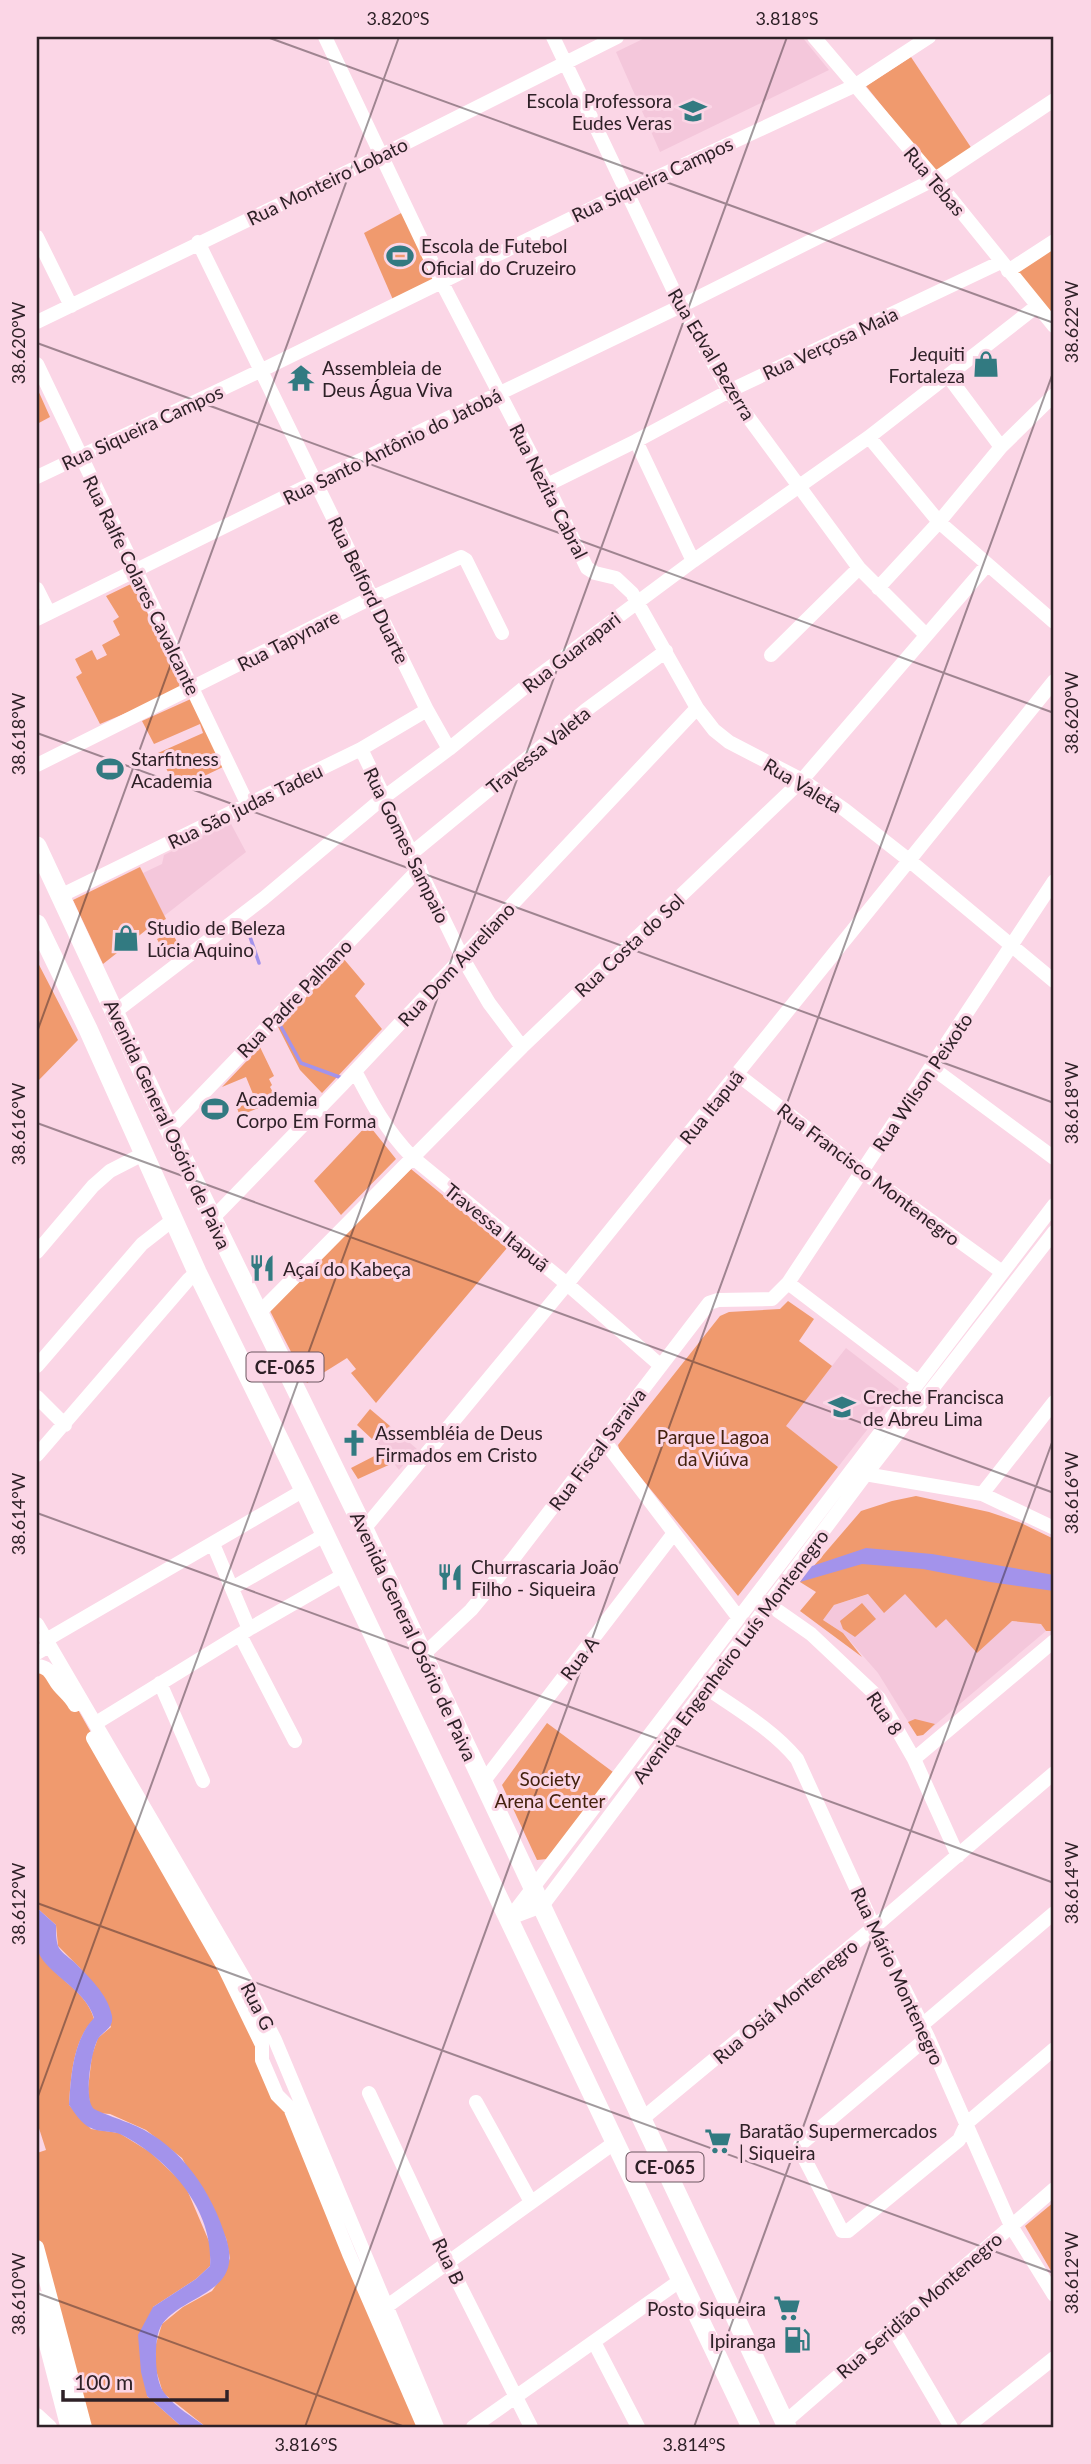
<svg xmlns="http://www.w3.org/2000/svg" width="1091" height="2464" viewBox="0 0 1091 2464" font-family="Lato,sans-serif">
	<style>
		.built { fill: #f4c7db }
		.green { fill: #f09a6e }
		.water { fill: #a393eb }
		.lines { fill: none; stroke-linecap: round; stroke-linejoin: round }
		.stream { stroke: #a393eb; stroke-width: 3.5 }
		.minor { stroke: #fff; stroke-width: 14 }
		.major { stroke: #fff; stroke-width: 19 }
		.ticks { fill: none; stroke: #2e2127; stroke-width: 2; stroke-opacity: 0.45 }
		.labels { text-anchor: middle; dominant-baseline: central; stroke-width: 6; stroke-linejoin: round; paint-order: stroke }
		.shield { fill: #fbd6e6; stroke: #6c5760; stroke-width: 2 }
		.shield-label { font-size: 18px; font-weight: bold; fill: #2e2127 }
		.poi-label { font-size: 19px; fill: #2e2127; stroke: #fbd6e6; text-anchor: start }
		.street-label { font-size: 19px; fill: #2e2127; stroke: #fbd6e6 }
		.park-label { font-size: 19px; fill: #44210d; stroke: #fbd6e6 }
		.neatline { fill: none; stroke: #2e2127; stroke-width: 2.5 }
		.ticks-label { font-size: 18px; text-anchor: middle; fill: #2e2127 }
	</style>
	<rect width="100%" height="100%" fill="#fbd6e6"/>
	<path class="built" d="M647 37H802L829 70 660 152 616 52Z
		M230 822 246 852 164 916 143 873 162 864 164 855Z
		M846 1348 899 1389 838 1467 785 1426Z
		M390 1426 417 1449 399 1470 374 1438Z
		M875 1592 910 1593 1012 1621 1041 1624 1046 1631 923 1735 917 1736 878 1673 843 1633 823 1620 834 1605Z"/>
	<path class="green" d="M911 57 972 149 936 173 866 86Z
		M403 212 436 279 394 302 364 233Z
		M1054 244V319L1013 270Z
		M37 388 50 417 37 424Z
		M133 583 180 681V687L176 692 100 724 76 677 82 673 75 659 92 650 97 660 107 655 102 645 120 635 113 621 119 617 106 596Z
		M193 698 223 767 177 789 158 753 203 733 200 724 154 744 142 721Z
		M140 867 166 919 150 927 103 964 73 900Z
		M172 932 179 946 170 952 172 956 168 960 157 939Z
		M343 958 365 984 355 996 382 1029 322 1093 300 1070 277 1025 283 1022Z
		M37 961 78 1040 37 1082Z
		M260 1047 274 1076 269 1079 272 1085 270 1087 274 1094 276 1093 278 1100 246 1113 241 1119 237 1108 255 1099 246 1077 222 1087Z
		M370 1122 372 1129 396 1159 341 1215 314 1181Z
		M411 1169 507 1248 376 1403 351 1373 356 1369 347 1358 307 1383 269 1309Z
		M788 1301 814 1319 799 1341 832 1366 786 1426 838 1467 738 1596 620 1452 618 1445 720 1316 729 1312 780 1309Z
		M370 1409 390 1426 372 1439 357 1425Z
		M384 1451 393 1463 358 1479 351 1468Z
		M916 1496 989 1512 1019 1522 1054 1539V1631H1046L1041 1624 1012 1621 977 1653 946 1619 936 1628 905 1594 884 1613 868 1594 834 1605 823 1620 843 1633 862 1657 800 1611 816 1592 800 1582 861 1511 892 1501Z
		M862 1603 876 1619 855 1637 843 1629 840 1621Z
		M37 1666 68 1692 225 1969 424 2427H206L163 2393 156 2370V2344L162 2324 183 2307 212 2291 224 2274 230 2258 226 2238 182 2158 146 2130 110 2114 97 2113 90 2106 88 2089 92 2055 98 2038 111 2027 80 1968 58 1946 56 1925 37 1908Z
		M915 1719 935 1724 923 1735 917 1736 908 1722Z
		M547 1723 613 1772 547 1859 537 1860 502 1785Z
		M37 1948C49 1977 85 1987 94 2019 73 2040 71 2076 69 2105L91 2129 119 2133 150 2152 185 2185 211 2246 210 2266 196 2279 153 2307 147 2396 182 2427H85L37 2248V2153L46 2150 37 2122Z
		M1054 2202V2276L1025 2226Z"/>
	<path class="water" d="M866 1548 932 1554 1054 1575V1591L990 1582 923 1569 862 1564 800 1582 812 1566Z
		M37 1908 56 1925C56 1931 56 1940 58 1946 60 1951 68 1957 73 1961 88 1976 108 1994 112 2016 114 2030 101 2031 97 2041 91 2054 84 2097 93 2108 95 2111 128 2122 136 2126 181 2146 212 2192 226 2238 244 2293 187 2293 163 2323 156 2332 156 2347 156 2358 156 2369 158 2386 165 2394 175 2407 193 2417 206 2427H182L147 2396 141 2372 138 2335 153 2307 196 2279 210 2266C214 2210 170 2160 122 2135 113 2130 100 2133 91 2128 81 2124 75 2113 69 2105 71 2075 73 2040 94 2018 85 1987 41 1972 37 1947 35 1935 37 1920 37 1908Z"/>
	<g class="lines">
		<path class="stream" d="M247 928 259 963
			M279 1023 301 1063 342 1078"/>
		<path class="minor" d="M325 37 441 281 547 485 587 568 595 573 616 578 632 593 697 708 714 730 729 742 802 780 845 810 910 861 1054 981
			M553 37 681 306 729 391 859 568 926 635
			M814 37 935 179 1054 326
			M37 237 71 306
			M198 242 427 710 449 749
			M1008 271 1054 241
			M37 322 380 156 617 37
			M37 364 248 805
			M948 376 1001 447
			M869 437 939 522 1054 622
			M636 441 693 561
			M37 477 262 370 625 192 854 86 929 37
			M547 485 636 441 729 391 1001 262
			M878 588 939 522 1001 447 1054 395
			M37 589 49 613
			M37 619 317 481 681 306 935 179 1054 100
			M771 655 859 568
			M361 749 462 957 489 1003 522 1047
			M37 765 373 597 461 557 466 560 502 633
			M412 853 586 710 666 651
			M60 896 361 749 427 710
			M115 1012 264 898 383 798 449 749 541 674 693 561 869 437 1037 306
			M931 1067 1054 1158
			M355 1071C372 1104 386 1130 412 1157L567 1284 661 1366
			M737 1074 862 1171 1002 1272
			M169 1129 420 868
			M213 1218 342 1085 697 708
			M37 1252 93 1186 110 1171 145 1153
			M788 1283 917 1381
			M259 1313 522 1047 802 780 987 565
			M37 1366 142 1244 174 1219
			M37 1397 65 1425
			M605 1442 738 1617
			M37 1455 188 1280 197 1272
			M859 1473 982 1494 1054 1528
			M982 1494 1054 1402
			M364 1529 567 1284 1054 681
			M213 1544 249 1629
			M232 1588 326 1534
			M761 1599 811 1634 879 1698 914 1759 958 1856
			M37 1624 245 1980 275 2040 437 2427
			M240 1635 295 1741
			M46 1640 304 1490
			M37 1653 49 1646
			M423 1655 471 1610 513 1559 709 1303 718 1300 772 1299 788 1283 1054 881
			M37 1666C51 1667 51 1676 59 1686 65 1693 70 1696 75 1705
			M160 1683 203 1781
			M705 1687C737 1709 772 1729 797 1759L874 1927 928 2037 1011 2226 1054 2295
			M96 1723 249 1629 345 1574
			M93 1738 225 1969 262 2045V2060L277 2095 290 2108 349 2254 424 2427
			M914 1759 1054 1641
			M483 1782 674 1533
			M510 1918 542 1906 866 1474 1054 1232
			M509 1919 1054 1205
			M922 2025 1054 1913
			M928 2037 800 2145V2150L842 2231H848L959 2140 967 2123 1054 2049
			M369 2093 448 2262 531 2427
			M476 2102 531 2202
			M642 2119 874 1927 1054 1773
			M37 2247 85 2427
			M386 2307 614 2143
			M893 2328 951 2427
			M594 2342 638 2427
			M37 2415 50 2427
			M785 2422 1054 2189
			M473 2427 681 2280
			M967 2427 1054 2358"/>
		<path class="major" d="M37 846 169 1129 364 1529 787 2427
			M37 924 88 1029 197 1272 304 1490 751 2427
			M37 2300 70 2427"/>
	</g>
	<path class="ticks" d="M267 37 1054 323M37 343 1054 713M37 733 1054 1103M37 1032 399 37M37 1123 1054 1493M37 1513 1054 1883M37 1903 1054 2273M37 2099 787 37M37 2293 405 2427M305 2427 1054 370M694 2427 1054 1437"/>
	<defs>
		<symbol id="school-bare" viewBox="-9 -9 18 18"><path d="M0-5L7-2L0 1L-7-2ZM-4 1L0 2.5L4 1V4Q0 6-4 4Z" fill="#327a81" stroke="#fbd6e6" stroke-width="2.5" paint-order="stroke"/></symbol>
		<symbol id="stadium-bare" viewBox="-9 -9 18 18"><path d="M0-5a6.5 5 0 1 0 0 10a6.5 5 0 1 0 0-10ZM-3.5-1.8h7v3.6h-7Z" fill="#327a81" stroke="#fbd6e6" stroke-width="2.5" paint-order="stroke"/></symbol>
		<symbol id="shop-bare" viewBox="-9 -9 18 18"><path d="M-5-2.5h2.3a2.7 3.5 0 0 1 5.4 0H5L5.5 6h-11ZM-1.5-2.5h3a1.5 2.3 0 0 0-3 0Z" fill="#327a81" stroke="#fbd6e6" stroke-width="2.5" paint-order="stroke"/></symbol>
		<symbol id="temple-bare" viewBox="-9 -9 18 18"><path d="M0-6L5-2H3V0L6.5 2.5H4V6H1.5V3h-3V6H-4V2.5H-6.5L-3 0V-2H-5Z" fill="#327a81" stroke="#fbd6e6" stroke-width="2.5" paint-order="stroke"/></symbol>
		<symbol id="restaurant-bare" viewBox="-9 -9 18 18"><path d="M-5-6h1v4h1v-4h1v4h1v-4h1v5L-1.5 .5V6h-2V.5L-5-1ZM5-6V6H3V1.5H1.5Q1.5-4 5-6Z" fill="#327a81" stroke="#fbd6e6" stroke-width="2.5" paint-order="stroke"/></symbol>
		<symbol id="church-bare" viewBox="-9 -9 18 18"><path d="M-1.2-6h2.4v3.5h3.3v2.4h-3.3V6h-2.4V-.1h-3.3v-2.4h3.3Z" fill="#327a81" stroke="#fbd6e6" stroke-width="2.5" paint-order="stroke"/></symbol>
		<symbol id="supermarket-bare" viewBox="-9 -9 18 18"><path d="M-6-5.5h2.5l.6 2H6L4.5 2H-2.5L-4.4-4H-6ZM-1.5 3.2a1.3 1.3 0 1 0 .1 0ZM3 3.2a1.3 1.3 0 1 0 .1 0Z" fill="#327a81" stroke="#fbd6e6" stroke-width="2.5" paint-order="stroke"/></symbol>
		<symbol id="fuel-bare" viewBox="-9 -9 18 18"><path d="M-5.5-6h7V0h2V4h1.3V-2.5L3-4.5l.8-.8L6-3V5H2.5V1h-1V6h-7ZM-4.2-4.7v3.2H.2V-4.7Z" fill="#327a81" stroke="#fbd6e6" stroke-width="2.5" paint-order="stroke"/></symbol>
	</defs>
	<g fill-rule="evenodd">
		<use href="#school-bare" x="674" y="92" width="38" height="38"/>
		<use href="#stadium-bare" x="381" y="237" width="38" height="38"/>
		<use href="#shop-bare" x="967" y="345" width="38" height="38"/>
		<use href="#temple-bare" x="282" y="359" width="38" height="38"/>
		<use href="#stadium-bare" x="91" y="750" width="38" height="38"/>
		<use href="#shop-bare" x="107" y="919" width="38" height="38"/>
		<use href="#stadium-bare" x="196" y="1090" width="38" height="38"/>
		<use href="#restaurant-bare" x="243" y="1249" width="38" height="38"/>
		<use href="#school-bare" x="823" y="1388" width="38" height="38"/>
		<use href="#church-bare" x="335" y="1424" width="38" height="38"/>
		<use href="#restaurant-bare" x="431" y="1558" width="38" height="38"/>
		<use href="#supermarket-bare" x="699" y="2122" width="38" height="38"/>
		<use href="#supermarket-bare" x="768" y="2289" width="38" height="38"/>
		<use href="#fuel-bare" x="778" y="2321" width="38" height="38"/>
	</g>
	<g class="labels">
		<g class="shield">
			<rect x="246.5" y="1352.5" width="77" height="29" rx="5"/>
			<rect x="626.5" y="2152.5" width="77" height="29" rx="5"/>
		</g>
		<g class="shield-label">
			<text x="285" y="1367">CE-065</text>
			<text x="665" y="2167">CE-065</text>
		</g>
		<g class="poi-label">
			<text x="672" y="100" text-anchor="end">Escola Professora<tspan x="672" dy="22">Eudes Veras</tspan></text>
			<text x="421" y="245">Escola de Futebol<tspan x="421" dy="22">Oficial do Cruzeiro</tspan></text>
			<text x="965" y="353" text-anchor="end">Jequiti<tspan x="965" dy="22">Fortaleza</tspan></text>
			<text x="322" y="367">Assembleia de<tspan x="322" dy="22">Deus Água Viva</tspan></text>
			<text x="131" y="758">Starfitness<tspan x="131" dy="22">Academia</tspan></text>
			<text x="147" y="927">Studio de Beleza<tspan x="147" dy="22">Lúcia Aquino</tspan></text>
			<text x="236" y="1098">Academia<tspan x="236" dy="22">Corpo Em Forma</tspan></text>
			<text x="283" y="1268">Açaí do Kabeça</text>
			<text x="863" y="1396">Creche Francisca<tspan x="863" dy="22">de Abreu Lima</tspan></text>
			<text x="375" y="1432">Assembléia de Deus<tspan x="375" dy="22">Firmados em Cristo</tspan></text>
			<text x="471" y="1566">Churrascaria João<tspan x="471" dy="22">Filho - Siqueira</tspan></text>
			<text x="739" y="2130">Baratão Supermercados<tspan x="739" dy="22">| Siqueira</tspan></text>
			<text x="766" y="2308" text-anchor="end">Posto Siqueira</text>
			<text x="776" y="2340" text-anchor="end">Ipiranga</text>
		</g>
		<g class="street-label">
			<text transform="translate(652 179) rotate(-25)">Rua Siqueira Campos</text>
			<text transform="translate(327 181) rotate(-26)">Rua Monteiro Lobato</text>
			<text transform="translate(935 181) rotate(50)">Rua Tebas</text>
			<text transform="translate(830 343) rotate(-25)">Rua Verçosa Maia</text>
			<text transform="translate(712 354) rotate(59)">Rua Edval Bezerra</text>
			<text transform="translate(142 427) rotate(-25)">Rua Siqueira Campos</text>
			<text transform="translate(392 446) rotate(-26)">Rua Santo Antônio do Jatobá</text>
			<text transform="translate(549 491) rotate(63)">Rua Nezita Cabral</text>
			<text transform="translate(142 585) rotate(64)">Rua Ralfe Colares Cavalcante</text>
			<text transform="translate(369 590) rotate(64)">Rua Belford Duarte</text>
			<text transform="translate(288 640) rotate(-27)">Rua Tapynare</text>
			<text transform="translate(571 652) rotate(-38)">Rua Guarapari</text>
			<text transform="translate(538 750) rotate(-39)">Travessa Valeta</text>
			<text transform="translate(803 785) rotate(31)">Rua Valeta</text>
			<text transform="translate(245 806) rotate(-26)">Rua São judas Tadeu</text>
			<text transform="translate(407 845) rotate(64)">Rua Gomes Sampaio</text>
			<text transform="translate(629 945) rotate(-43)">Rua Costa do Sol</text>
			<text transform="translate(456 964) rotate(-47)">Rua Dom Aureliano</text>
			<text transform="translate(294 998) rotate(-46)">Rua Padre Palhano</text>
			<text transform="translate(922 1082) rotate(-56)">Rua Wilson Peixoto</text>
			<text transform="translate(711 1107) rotate(-51)">Rua Itapuã</text>
			<text transform="translate(168 1124) rotate(65)">Avenida General Osório de Paiva</text>
			<text transform="translate(869 1174) rotate(37)">Rua Francisco Montenegro</text>
			<text transform="translate(497 1227) rotate(39)">Travessa Itapuã</text>
			<text transform="translate(597 1449) rotate(-53)">Rua Fiscal Saraiva</text>
			<text transform="translate(414 1636) rotate(65)">Avenida General Osório de Paiva</text>
			<text transform="translate(730 1656) rotate(-53)">Avenida Engenheiro Luís Montenegro</text>
			<text transform="translate(579 1658) rotate(-53)">Rua A</text>
			<text transform="translate(885 1713) rotate(56)">Rua 8</text>
			<text transform="translate(898 1976) rotate(65)">Rua Mário Montenegro</text>
			<text transform="translate(785 2001) rotate(-40)">Rua Osiá Montenegro</text>
			<text transform="translate(258 2006) rotate(63)">Rua G</text>
			<text transform="translate(449 2261) rotate(64)">Rua B</text>
			<text transform="translate(919 2305) rotate(-41)">Rua Seridião Montenegro</text>
		</g>
		<g class="park-label">
			<text x="713" y="1436">Parque Lagoa<tspan x="713" dy="22">da Viúva</tspan></text>
			<text x="550" y="1778">Society<tspan x="550" dy="22">Arena Center</tspan></text>
		</g>
	</g>
	<rect width="1091" height="2464" fill="none" stroke="#fbd6e6" stroke-width="77"/>
	<path d="M63 2390v10h164v-10" fill="none" stroke="#2e2127" stroke-width="3.5"/>
	<text x="74" y="2390" font-size="21" fill="#2e2127" stroke="#fbd6e6" stroke-width="5" paint-order="stroke">100 m</text>
	<rect x="38" y="38" width="1014" height="2388" class="neatline"/>
	<g class="ticks-label">
		<text x="398" y="25">3.820°S</text>
		<text x="787" y="25">3.818°S</text>
		<text transform="translate(1072 322) rotate(-90)" y="6">38.622°W</text>
		<text transform="translate(19 343) rotate(-90)" y="6">38.620°W</text>
		<text transform="translate(1072 713) rotate(-90)" y="6">38.620°W</text>
		<text transform="translate(19 734) rotate(-90)" y="6">38.618°W</text>
		<text transform="translate(1072 1103) rotate(-90)" y="6">38.618°W</text>
		<text transform="translate(19 1124) rotate(-90)" y="6">38.616°W</text>
		<text transform="translate(1072 1493) rotate(-90)" y="6">38.616°W</text>
		<text transform="translate(19 1514) rotate(-90)" y="6">38.614°W</text>
		<text transform="translate(1072 1883) rotate(-90)" y="6">38.614°W</text>
		<text transform="translate(19 1904) rotate(-90)" y="6">38.612°W</text>
		<text transform="translate(1072 2273) rotate(-90)" y="6">38.612°W</text>
		<text transform="translate(19 2294) rotate(-90)" y="6">38.610°W</text>
		<text x="306" y="2451">3.816°S</text>
		<text x="694" y="2451">3.814°S</text>
	</g>
</svg>
